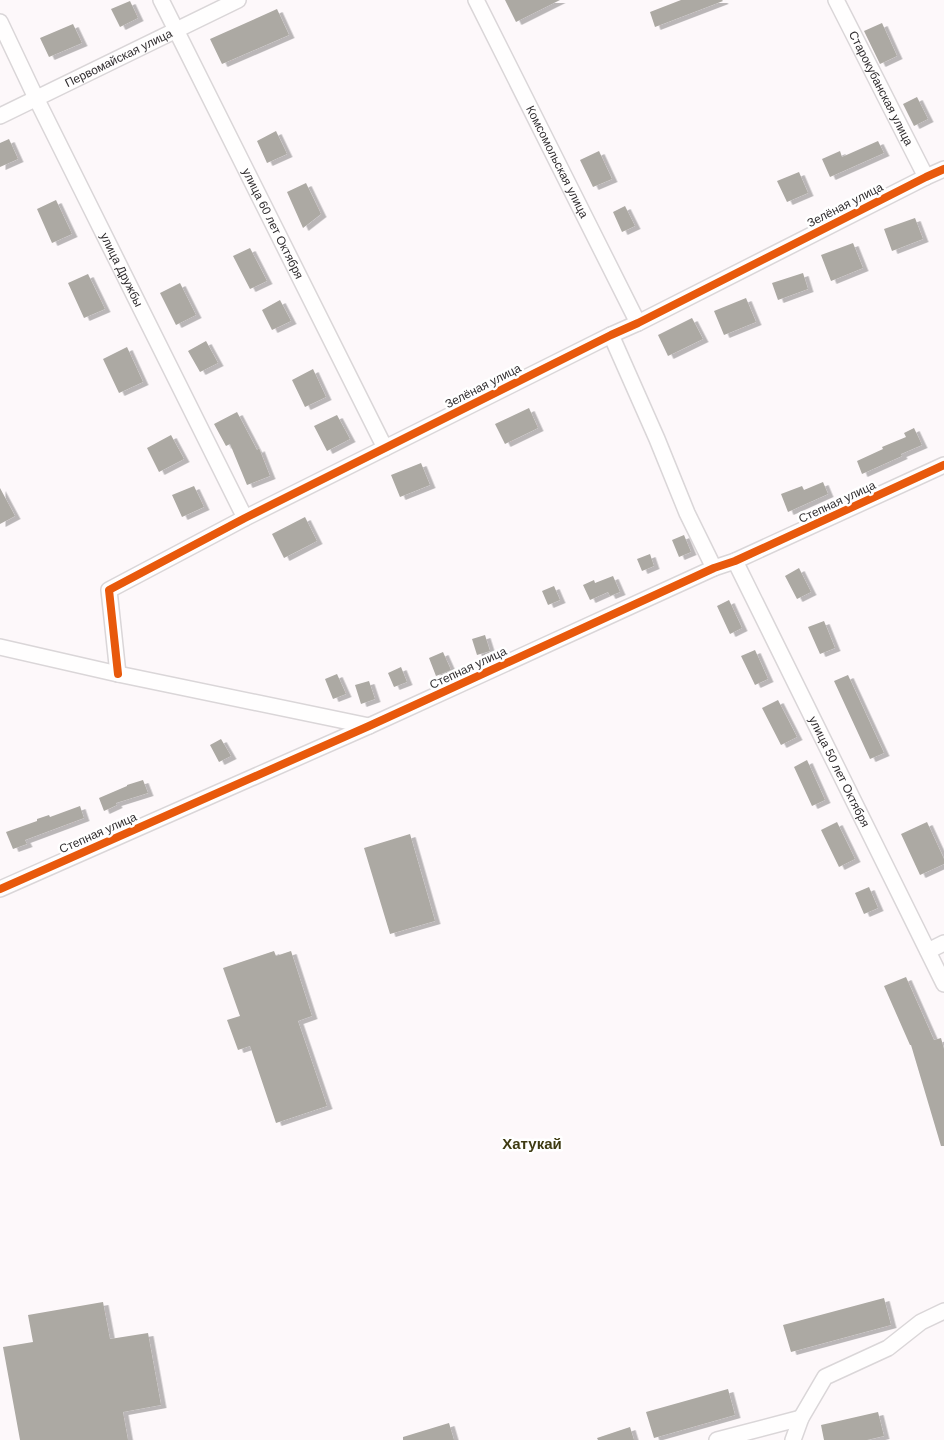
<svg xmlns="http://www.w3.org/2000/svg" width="944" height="1440" viewBox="0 0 944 1440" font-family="Helvetica,sans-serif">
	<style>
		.building { fill: #aca9a3; filter: url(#shadow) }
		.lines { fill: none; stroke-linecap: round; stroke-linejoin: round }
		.minor-casing { stroke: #dad6d8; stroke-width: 18 }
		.minor { stroke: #fffefe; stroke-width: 15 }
		.cycleway-casing { stroke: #fff; stroke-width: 11 }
		.cycleway { stroke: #e8590c; stroke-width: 8 }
		.labels { text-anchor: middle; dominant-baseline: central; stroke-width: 5; stroke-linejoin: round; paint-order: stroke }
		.street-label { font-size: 12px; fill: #312e30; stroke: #fff }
		.quarter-label { font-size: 15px; font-weight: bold; fill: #3f3b12; stroke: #fff }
	</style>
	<defs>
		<filter id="shadow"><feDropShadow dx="5.5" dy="3" stdDeviation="0" flood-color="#0004"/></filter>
	</defs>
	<rect width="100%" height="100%" fill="#fdf8fa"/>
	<path class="building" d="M505 0H560L516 22Z
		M681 0H722L723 1 655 27 650 12Z
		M130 1 138 18 120 27 111 9Z
		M277 9 289 35 222 64 210 39Z
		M882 23 897 56 880 64 864 31Z
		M73 24 82 43 49 57 40 38Z
		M917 97 928 119 914 126 903 104Z
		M276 131 287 154 267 163 257 141Z
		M9 139 18 159 0 167V143Z
		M878 141 884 153 830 177 822 159 840 151 842 157Z
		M599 151 612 179 593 187 580 160Z
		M799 172 808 193 787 202 777 181Z
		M306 183 321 214 303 228 287 192Z
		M56 200 72 234 52 243 37 209Z
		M625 206 635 226 622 232 613 212Z
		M915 218 923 239 892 251 884 229Z
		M853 243 863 268 831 281 821 255Z
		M250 248 267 281 250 289 233 256Z
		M803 273 808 289 778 300 772 283Z
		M88 274 105 309 84 318 68 283Z
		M180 283 196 315 176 325 160 293Z
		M746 298 756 322 724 335 714 311Z
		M280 300 291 321 272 330 262 310Z
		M692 318 703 339 668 356 658 335Z
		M206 341 218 363 200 372 188 351Z
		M127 347 143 382 119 393 103 359Z
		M313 369 326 397 305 407 292 380Z
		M529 408 538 428 505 444 495 424Z
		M237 412 257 450 259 448 270 476 247 485 230 444 226 446 214 424Z
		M337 415 350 439 327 451 314 426Z
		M914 428 922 445 901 454 902 456 862 474 857 461 883 449 882 447 906 437 904 433Z
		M171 435 184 459 159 472 147 448Z
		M421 463 430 485 400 497 391 475Z
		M823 482 828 494 788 512 781 494 802 486 804 490Z
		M194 486 204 507 182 517 172 495Z
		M0 488 15 516 0 524Z
		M305 517 317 541 284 558 272 534Z
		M684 535 691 552 679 557 672 540Z
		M650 554 654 566 642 571 637 559Z
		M799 568 811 592 797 599 785 576Z
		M613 576 620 592 610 596 608 592 590 600 583 585 594 580 595 583Z
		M554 586 560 600 548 605 542 591Z
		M729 600 742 628 730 634 717 606Z
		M824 621 835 648 820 654 808 627Z
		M485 635 490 651 477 655 472 639Z
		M755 650 768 679 755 685 741 656Z
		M443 652 451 670 436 676 429 658Z
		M401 667 407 682 394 687 388 673Z
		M337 674 346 694 333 699 325 679Z
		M848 675 884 753 870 759 834 681Z
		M369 681 375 699 361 704 355 685Z
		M778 700 797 737 781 745 762 708Z
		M221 739 231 756 219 762 210 745Z
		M807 760 825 800 812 806 794 767Z
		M143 780 148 793 116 803 117 805 104 811 99 798 127 786V785Z
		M80 806 84 818 25 840 27 844 13 849 6 832 37 821V819L49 815 50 817Z
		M837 822 855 859 839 867 821 830Z
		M927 822 944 859V864L920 875 901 834Z
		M410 834 435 921 390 934 364 848Z
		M869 887 878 908 864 914 855 893Z
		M274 951 276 956 291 951 312 1016 298 1021 327 1106 276 1123 250 1046 238 1050 227 1020 240 1016 223 968Z
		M906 977 934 1040 941 1038 944 1049V1146H941L911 1045H910L884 986Z
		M884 1298 891 1325 791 1352 783 1325Z
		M103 1302 110 1339 148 1333 161 1405 123 1412 128 1440H20L3 1347 33 1342 28 1315Z
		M728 1389 735 1415 654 1438 646 1412Z
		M878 1412 884 1436 867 1440H824L821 1425Z
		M449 1423 454 1440H403V1437Z
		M630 1427 634 1440H598L597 1438Z"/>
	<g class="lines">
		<defs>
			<g id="minor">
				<path id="s1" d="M161 0 385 448"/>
				<path id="s2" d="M476 0 638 323"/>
				<path id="s3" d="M836 0 926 177"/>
				<path id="s4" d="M0 22 36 98 245 518"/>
				<path id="s5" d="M0 116 238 0"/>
				<path d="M611 335 657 439 687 513 714 568"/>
				<path id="s6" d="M735 561 944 984"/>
				<path d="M0 647 118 674 369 726"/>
				<path d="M118 674 109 590 245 518 611 335 638 323 926 177 944 169"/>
				<path d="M0 889 369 726 714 568 735 561 944 465"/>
				<path d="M928 951 944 943"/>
				<path d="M717 1440 801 1418"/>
				<path d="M793 1440 801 1418 825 1377 888 1348 921 1322 944 1311"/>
			</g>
		</defs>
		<use href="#minor" class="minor-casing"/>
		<use href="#minor" class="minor"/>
		<defs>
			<path id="cycleway" d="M118 674 109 590 245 518 611 335 638 323 926 177 944 169
				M0 889 369 726 714 568 735 561 944 465"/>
		</defs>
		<use href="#cycleway" class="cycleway-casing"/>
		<use href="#cycleway" class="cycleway"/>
	</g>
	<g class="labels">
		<g class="street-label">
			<text stroke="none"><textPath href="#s5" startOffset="132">Первомайская улица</textPath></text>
			<text stroke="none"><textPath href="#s3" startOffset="99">Старокубанская улица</textPath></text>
			<text stroke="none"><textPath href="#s2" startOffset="181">Комсомольская улица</textPath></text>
			<text transform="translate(845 205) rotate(-27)">Зелёная улица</text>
			<text stroke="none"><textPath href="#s1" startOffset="250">улица 60 лет Октября</textPath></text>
			<text stroke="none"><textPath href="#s4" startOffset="276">улица Дружбы</textPath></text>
			<text transform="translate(483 386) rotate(-27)">Зелёная улица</text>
			<text transform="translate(837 502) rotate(-25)">Степная улица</text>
			<text transform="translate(468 668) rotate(-25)">Степная улица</text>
			<text stroke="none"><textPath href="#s6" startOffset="235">улица 50 лет Октября</textPath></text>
			<text transform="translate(98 833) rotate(-24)">Степная улица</text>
		</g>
		<g class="quarter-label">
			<text x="532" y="1143">Хатукай</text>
		</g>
	</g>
</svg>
